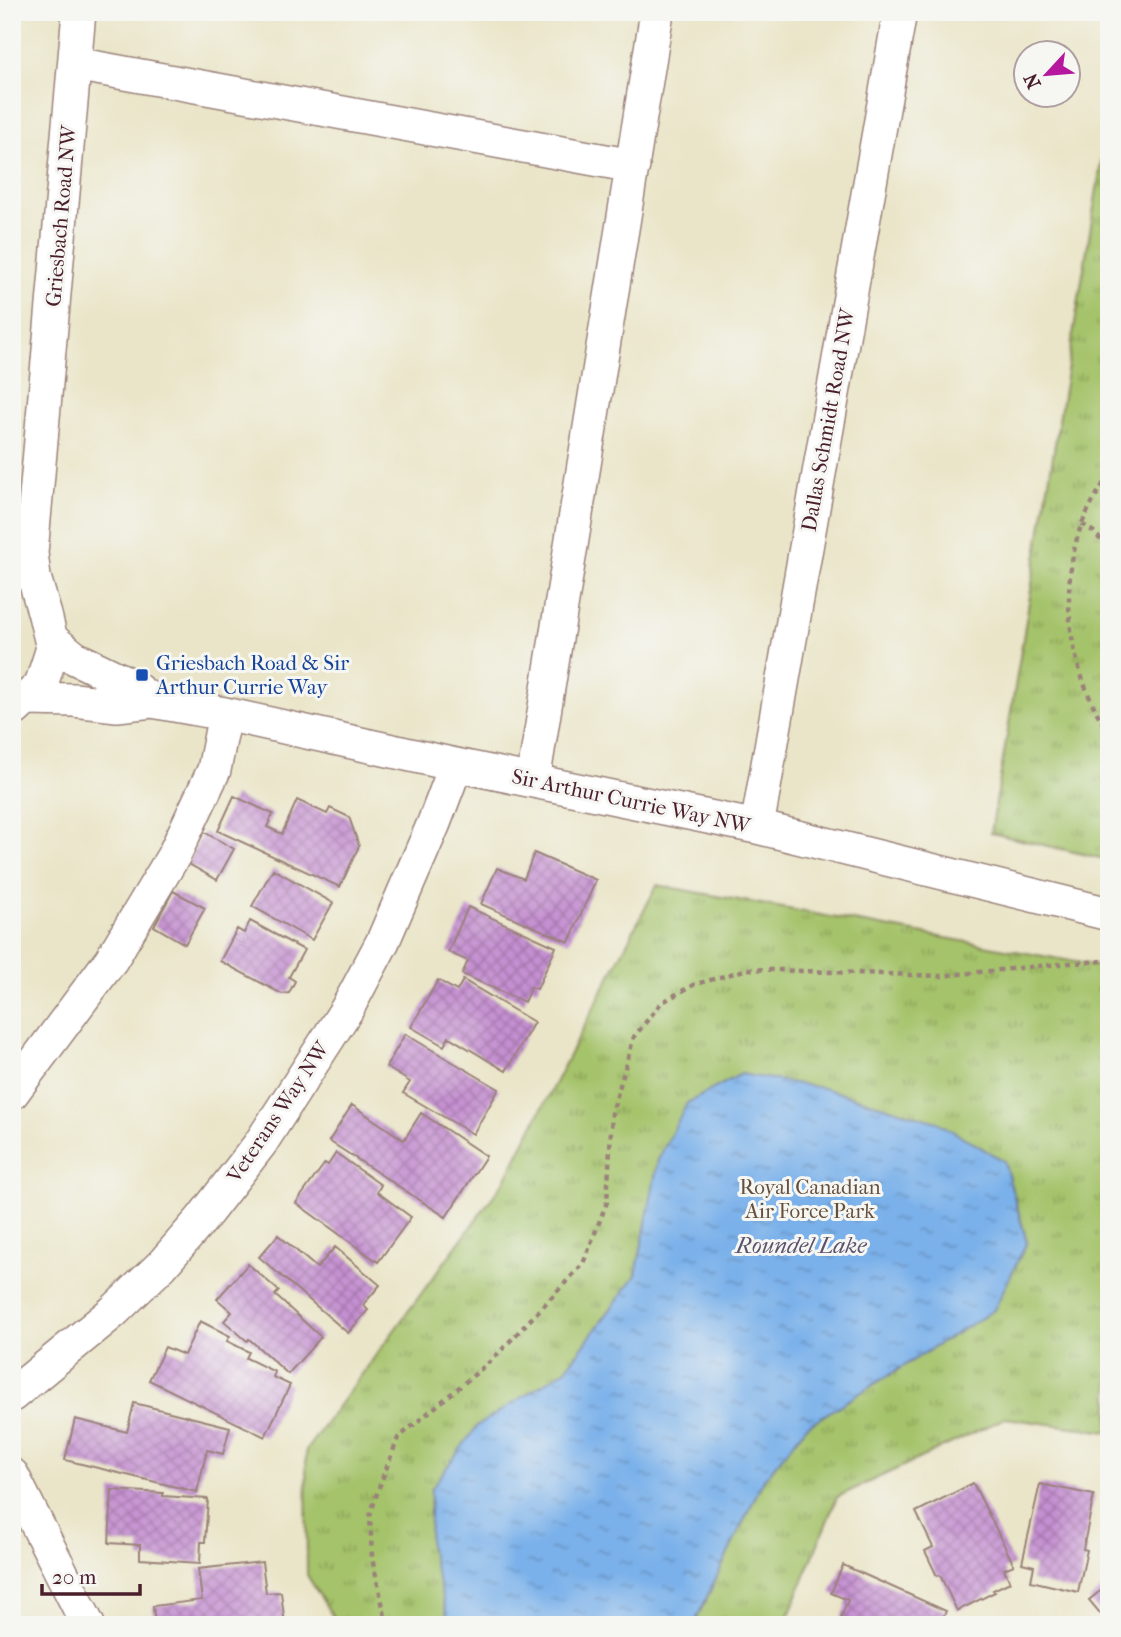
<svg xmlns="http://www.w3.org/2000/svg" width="1121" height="1637" viewBox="0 0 1121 1637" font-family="'IM FELL French Canon',serif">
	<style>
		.grass { fill: url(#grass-tufts); stroke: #78714a; stroke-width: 2 }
		.water { fill: url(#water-ripples); stroke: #62688a; stroke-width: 2 }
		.building { fill: url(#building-cross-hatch) }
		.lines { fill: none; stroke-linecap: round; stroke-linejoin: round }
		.minor-casing { stroke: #9a827a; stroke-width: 36 }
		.path { stroke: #9a827a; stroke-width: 4.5; stroke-dasharray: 5 5; stroke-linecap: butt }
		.minor { stroke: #fff; stroke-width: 33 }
		.transit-dot { fill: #1a4fb4; stroke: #f6f6f2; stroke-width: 2.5 }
		.labels { text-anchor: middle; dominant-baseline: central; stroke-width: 6; stroke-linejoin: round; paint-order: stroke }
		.street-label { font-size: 21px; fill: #4a1f2b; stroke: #f6f6f2 }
		.transit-label { font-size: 21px; fill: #164399; stroke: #f6f6f2; text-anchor: start }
		.park-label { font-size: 21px; fill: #65503e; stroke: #f6f6f2 }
		.water-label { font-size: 23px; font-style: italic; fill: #5b526e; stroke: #f6f6f2 }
	</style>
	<defs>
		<pattern id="grass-tufts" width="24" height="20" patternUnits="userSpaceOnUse" patternTransform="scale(1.75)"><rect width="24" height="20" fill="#a5c36a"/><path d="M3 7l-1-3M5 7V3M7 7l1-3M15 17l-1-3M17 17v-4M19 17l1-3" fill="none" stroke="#889e57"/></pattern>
		<pattern id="water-ripples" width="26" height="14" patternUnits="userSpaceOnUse" patternTransform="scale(1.75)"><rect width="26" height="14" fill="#7ab1ea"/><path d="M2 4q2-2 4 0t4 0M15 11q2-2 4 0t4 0" fill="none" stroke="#668fbe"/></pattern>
		<pattern id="building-cross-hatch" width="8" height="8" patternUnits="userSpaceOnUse" patternTransform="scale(1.75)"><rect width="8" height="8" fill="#c590d1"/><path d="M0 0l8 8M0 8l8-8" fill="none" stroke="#a275aa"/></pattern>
	</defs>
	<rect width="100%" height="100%" fill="#f6f6f2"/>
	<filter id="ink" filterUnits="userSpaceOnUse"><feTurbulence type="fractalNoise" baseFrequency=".0143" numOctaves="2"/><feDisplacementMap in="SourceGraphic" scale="14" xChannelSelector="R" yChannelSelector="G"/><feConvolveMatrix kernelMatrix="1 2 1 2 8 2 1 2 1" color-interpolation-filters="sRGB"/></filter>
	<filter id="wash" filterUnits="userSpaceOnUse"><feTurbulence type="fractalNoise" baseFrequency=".00686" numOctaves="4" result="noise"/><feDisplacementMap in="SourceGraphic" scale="28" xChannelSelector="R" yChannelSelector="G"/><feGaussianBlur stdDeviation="1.57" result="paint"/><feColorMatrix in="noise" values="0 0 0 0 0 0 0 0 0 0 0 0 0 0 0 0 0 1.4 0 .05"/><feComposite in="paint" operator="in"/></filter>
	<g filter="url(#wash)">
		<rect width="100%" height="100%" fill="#eae5c8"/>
		<path class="grass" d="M1109 116V860L991 833Z
			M657 885 1109 968V1432L1005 1418 837 1497 785 1625H338L307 1575 306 1450 505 1180Z"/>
		<path class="water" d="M741 1074 823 1088 937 1122 1004 1161 1027 1242 994 1310 807 1426 764 1479 697 1618 698 1625H447L448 1619 429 1545 431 1489 477 1426 565 1370 636 1275 658 1160 687 1103Z"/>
		<g id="blocks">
			<path class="building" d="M234 796 273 814 267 827 282 834 297 800 327 814 330 808 349 817 359 846 340 887 218 831Z
				M204 832 234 849 217 880 187 863Z
				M534 853 596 880 569 942 481 904 497 868 524 879Z
				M273 869 333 903 312 940 252 906Z
				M173 891 205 908 185 944 154 926Z
				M468 907 556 947 537 989 531 987 524 1002 462 974 468 961 448 952Z
				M250 921 304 950 289 977 295 981 289 993 282 994 220 961 237 929 244 933Z
				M438 980 457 991 463 980 534 1022 506 1071 449 1037 444 1046 411 1027Z
				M405 1034 499 1089 473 1134 403 1093 410 1082 386 1067Z
				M352 1105 404 1140 421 1113 486 1156 446 1217 329 1141Z
				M336 1153 381 1185 377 1192 411 1217 378 1262 296 1203 325 1163 328 1165Z
				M278 1235 317 1268 335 1247 380 1285 363 1305 368 1310 348 1333 259 1257Z
				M248 1264 279 1291 275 1295 321 1337 288 1374 249 1339 247 1341 224 1321 232 1312 217 1299Z
				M200 1321 230 1336 227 1341 249 1352 246 1358 275 1372 273 1377 290 1385 265 1437 149 1380 165 1347 184 1355Z
				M134 1403 230 1427 223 1454 207 1450 197 1492 65 1460 75 1419 127 1432Z
				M973 1483 1014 1565 1004 1569 1010 1582 993 1590 995 1592 957 1611 940 1575 937 1576 925 1551 933 1547 916 1512Z
				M1040 1484 1094 1495 1083 1549 1087 1550 1078 1592 1031 1581 1034 1566 1022 1563Z
				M112 1490 163 1493V1496L208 1499 205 1542H201L200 1563 140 1559V1545L109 1543Z
				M262 1562 266 1593 281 1592 285 1625H155L153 1606 202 1600 198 1569Z
				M843 1565 946 1611 940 1625H838L848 1600 831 1593Z
				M1109 1584V1624L1089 1600Z"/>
		</g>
	</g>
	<g filter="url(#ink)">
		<use href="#blocks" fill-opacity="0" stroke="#9a827a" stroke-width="2"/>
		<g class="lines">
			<defs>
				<path id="minor" d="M75 64 633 166
					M51 639 75 658 129 684 152 701
					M26 699 74 700 117 705 152 701 225 714 456 765 757 827 1109 914
					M15 709 41 685 53 648 45 615 34 577 31 553 79 12
					M533 781 657 12
					M757 827 900 12
					M12 1093 111 960 174 855 214 770 225 714
					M12 1395 113 1312 162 1265 201 1220 260 1144 347 1009 383 941 434 823 456 765
					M12 1475 88 1625"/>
			</defs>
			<use href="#minor" class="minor-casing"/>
			<path class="path" d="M1109 475C1098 492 1085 513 1079 532 1058 598 1071 676 1109 733
				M1082 524 1094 532 1109 550
				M387 1625 372 1558 370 1516 378 1490 398 1438 493 1359 583 1264 607 1202 612 1113 634 1037 661 1003 693 985 748 969 941 976 1070 963 1109 961"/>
			<use href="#minor" class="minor"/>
		</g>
	</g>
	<rect class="transit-dot" x="135" y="668" width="14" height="14" rx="3.5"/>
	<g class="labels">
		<g class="street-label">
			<text transform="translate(61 216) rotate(-85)">Griesbach Road NW</text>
			<text transform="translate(828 420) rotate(-80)">Dallas Schmidt Road NW</text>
			<text transform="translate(631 801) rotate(12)">Sir Arthur Currie Way NW</text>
			<text transform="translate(278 1112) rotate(-56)">Veterans Way NW</text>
		</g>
		<g class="transit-label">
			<text x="156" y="663">Griesbach Road &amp; Sir<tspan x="156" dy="24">Arthur Currie Way</tspan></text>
		</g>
		<g class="park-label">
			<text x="810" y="1187">Royal Canadian<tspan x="810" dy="24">Air Force Park</tspan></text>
		</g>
		<g class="water-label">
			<text x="801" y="1245">Roundel Lake</text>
		</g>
	</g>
	<rect width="1121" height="1637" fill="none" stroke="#f6f6f2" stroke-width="42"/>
	<g transform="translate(1047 74) rotate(244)"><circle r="33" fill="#f6f6f2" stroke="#b1a0a2" stroke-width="2"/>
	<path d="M0-5L12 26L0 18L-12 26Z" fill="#b5179e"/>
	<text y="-10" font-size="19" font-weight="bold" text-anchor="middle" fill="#4a1f2b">N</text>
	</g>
	<path d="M42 1584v10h98v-10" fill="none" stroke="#4a1f2b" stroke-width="3.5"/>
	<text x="52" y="1584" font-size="21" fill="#4a1f2b" stroke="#f6f6f2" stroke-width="5" paint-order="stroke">20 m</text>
</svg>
